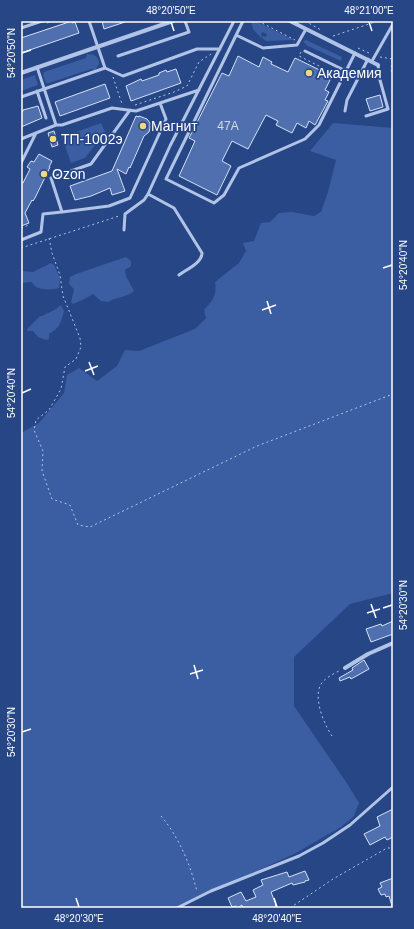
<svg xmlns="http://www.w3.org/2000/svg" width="414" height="929" viewBox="0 0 414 929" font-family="Helvetica,sans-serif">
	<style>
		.green { fill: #3b5ea3 }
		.building { fill: #4f6fae; stroke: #d5e1f6 }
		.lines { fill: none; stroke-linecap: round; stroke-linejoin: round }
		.path { stroke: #b1c4e8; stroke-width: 1; stroke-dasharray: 2 3; stroke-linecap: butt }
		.service { stroke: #b1c4e8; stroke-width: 3 }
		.minor { stroke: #b1c4e8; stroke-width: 4 }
		.ticks { fill: none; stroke: #fff; stroke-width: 1.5 }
		.poi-dot { fill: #f1db76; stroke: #264686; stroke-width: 1.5 }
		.labels { text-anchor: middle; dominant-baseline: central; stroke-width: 3.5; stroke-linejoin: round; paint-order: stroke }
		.number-label { font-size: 12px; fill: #d3dbeb }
		.poi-label { font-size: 14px; fill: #fff; stroke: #264686; text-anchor: start }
		.neatline { fill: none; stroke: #fff; stroke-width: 1.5 }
		.ticks-label { font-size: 10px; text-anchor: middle; fill: #fff }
	</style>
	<rect width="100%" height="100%" fill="#264686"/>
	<path class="green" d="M251 21H255L294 40 266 41 262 38 263 36 266 37 267 34 262 32 261 35 262 36 261 38 253 29Z
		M306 40 342 57 341 61 306 45V44L303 42Z
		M87 54C95 54 99 57 99 64L95 70 91 69 49 83H46L43 75 44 72 86 58Z
		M35 75 38 85 21 91V80Z
		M101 123 105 132 85 158 71 163 62 137Z
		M333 123 393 128V593L350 604 294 657V706L346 782 359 803 354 816 341 827 294 854 175 908H21L22 862 21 860V433L39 423 64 393 67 375 79 368 97 381 117 366 125 350 139 351 195 329 206 318 204 310C213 300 217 296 215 282L239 263 246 251 243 243 254 241 261 223 270 222 279 213 292 212 314 216 321 212 328 192 336 160 310 151Z
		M126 257 131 261V266L125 270 126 276 134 291C128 297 116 297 108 302L101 301 93 294C87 298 80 301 73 304L71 302 74 289 69 284 70 277 76 274Z
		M51 263 54 265 60 278 59 288C54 290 41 290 36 287 34 285 33 283 31 282L21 283V271L33 272Z
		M61 305 64 311C61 322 60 328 49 334V339L46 340 38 337 33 331H27L28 328 40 316H42L56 309Z"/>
	<path class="building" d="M72 21V23L75 22 79 33 21 53V38Z
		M102 21H124L125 22 104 29Z
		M238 56 259 67 263 57 272 62 271 64 288 72 295 58 332 76 325 90 329 92 325 100 328 101 315 125 309 121 306 128 297 123 292 133 276 125 278 121 266 115 248 149 232 141 222 161 231 166 217 195 179 176 195 141 189 138 222 73 229 76Z
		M176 69 181 83 131 101 126 86 141 79 142 81 159 75V73L166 70 167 72Z
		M105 84 110 98 60 116 55 102Z
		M380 95 383 107 370 111 366 99Z
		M38 106 42 118 21 127V112L23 111V110Z
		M136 116 139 117V116L147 119 150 123V128L149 132 144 136 130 168 129 167 126 174 117 169 125 191 112 195 110 188 91 196 75 200 70 186 112 171Z
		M54 131 58 145 52 147 48 133Z
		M39 154 52 161 49 167H50L35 198 33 201 32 200 25 213 29 223 21 226V182L23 183 30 169 27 167 31 161 34 162Z
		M393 621V634L371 642 366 629 381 624 382 626Z
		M364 660 369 669 351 679 350 677 340 681 339 678 353 670 352 668Z
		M393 809V837L387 840 385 837 370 845 364 834 380 826 377 817Z
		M305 871 309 880 305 881V882L293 885 292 883 271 892 276 905 275 906 276 908H243L242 905 237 908 236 906 232 907 228 898 241 892 246 901 256 897 253 890 263 885 261 880 287 872 289 877Z
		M393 878V906H392L389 896 386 897 385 894 381 895 378 889 382 887 380 883Z"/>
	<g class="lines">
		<path class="path" d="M258 21 295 40
			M305 21 321 30
			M47 23 52 21
			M333 36 378 21
			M358 48 369 53
			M301 52 299 56 333 73
			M380 57 393 59
			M392 60 391 70 393 75
			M113 77 122 104
			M135 105 174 92 187 86 199 62 211 54
			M21 228 29 225
			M49 238 52 253 60 275 63 296 80 338 81 347 76 359 65 367 61 389 49 410 36 420 34 430 43 451 42 471 52 499 70 505 78 525 90 527 257 446 393 394
			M21 248 119 216
			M332 736C324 724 314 700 320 686 323 679 333 674 339 671
			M161 816C179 837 191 866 197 892
			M290 908 333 879 387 848H393"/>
		<path class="service" d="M243 21 166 179 214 203 224 195 239 168 305 139 319 125 355 53
			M21 28 42 21
			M236 35 263 48 297 45 306 29
			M305 51 346 71
			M118 56 189 32 185 21
			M372 61 393 24
			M105 68 123 76 197 49H220
			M37 91 46 118
			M21 97 105 68 89 21
			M130 110 91 164 51 178 62 212 109 206 130 198 166 119 160 103
			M345 111 347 100 368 59
			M366 116 388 109 380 80 378 65
			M56 125H62L112 108 136 111 199 90
			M21 139 56 125 37 67
			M21 163 36 133
			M148 194 174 208 202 253C202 263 187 269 179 275
			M124 230 125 214 144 200 148 194 170 146 234 21
			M21 240 41 232 43 214 62 212
			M177 908 211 891 299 856 323 843 350 825 393 787"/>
		<path class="minor" d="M290 21 378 65
			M21 73 173 21
			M345 668 368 654 393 643"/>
	</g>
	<path class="ticks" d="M171 22 174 31M369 22 372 31M22 53 31 50M383 268 392 265M267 301 271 314M262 310 276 305M89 362 94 375M85 371 98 366M22 393 31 389M371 604 376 618M383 608 392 605M367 613 380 609M194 665 198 679M190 674 203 670M22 732 31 729M76 898 79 907M274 898 277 907"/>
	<g class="poi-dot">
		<circle cx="309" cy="73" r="4"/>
		<circle cx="143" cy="126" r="4"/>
		<circle cx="53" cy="139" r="4"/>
		<circle cx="44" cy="174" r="4"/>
	</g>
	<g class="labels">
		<g class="number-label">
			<text x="228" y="126">47А</text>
		</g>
		<g class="poi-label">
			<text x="317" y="73">Академия</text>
			<text x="151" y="126">Магнит</text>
			<text x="61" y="139">ТП-1002э</text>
			<text x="52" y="174">Ozon</text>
		</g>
	</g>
	<rect width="414" height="929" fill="none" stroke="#264686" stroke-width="44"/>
	<rect x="22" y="22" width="370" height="885" class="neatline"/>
	<g class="ticks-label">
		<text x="171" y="14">48°20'50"E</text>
		<text x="369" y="14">48°21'00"E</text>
		<text transform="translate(11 53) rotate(-90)" y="4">54°20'50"N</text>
		<text transform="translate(403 265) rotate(-90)" y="4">54°20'40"N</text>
		<text transform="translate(11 393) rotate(-90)" y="4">54°20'40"N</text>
		<text transform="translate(403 605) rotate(-90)" y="4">54°20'30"N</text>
		<text transform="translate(11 732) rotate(-90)" y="4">54°20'30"N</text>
		<text x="79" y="922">48°20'30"E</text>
		<text x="277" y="922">48°20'40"E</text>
	</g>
</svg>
